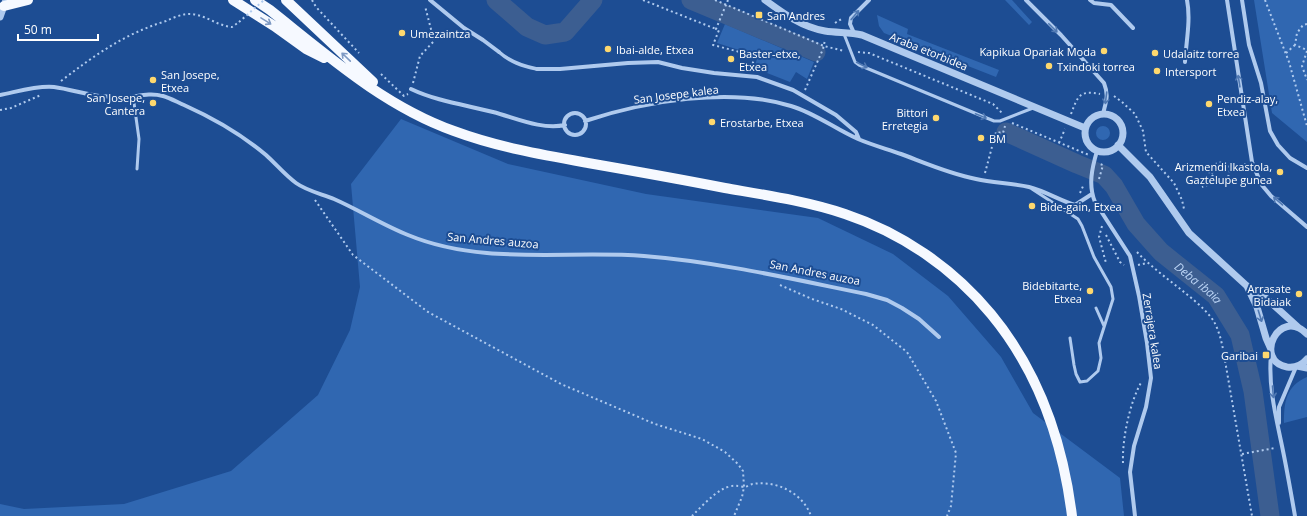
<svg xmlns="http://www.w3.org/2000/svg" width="1307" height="516" viewBox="0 0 1307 516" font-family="'Open Sans',sans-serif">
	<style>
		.green { fill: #3067b1 }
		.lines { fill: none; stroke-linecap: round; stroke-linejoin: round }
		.river { stroke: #3c5e91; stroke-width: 19 }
		.path { stroke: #afcaee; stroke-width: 2; stroke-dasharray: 2 3; stroke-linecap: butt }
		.service { stroke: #afcaee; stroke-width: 3 }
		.pedestrian { stroke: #afcaee; stroke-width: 3.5 }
		.minor { stroke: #afcaee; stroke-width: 4 }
		.tertiary { stroke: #afcaee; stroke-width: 7 }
		.primary { stroke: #f6f9ff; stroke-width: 10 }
		.path-bridge { stroke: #afcaee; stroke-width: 2; stroke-dasharray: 2 3; stroke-linecap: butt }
		.oneway { stroke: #5079b3 }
		.oneway2 { stroke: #7f9ac4 }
		.poi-dot { fill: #fed86e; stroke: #1d4d93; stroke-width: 1.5 }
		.labels { text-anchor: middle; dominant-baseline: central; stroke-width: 4; stroke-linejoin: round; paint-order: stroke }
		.poi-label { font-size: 11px; fill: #fff; stroke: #1d4d93; text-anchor: start }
		.street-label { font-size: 11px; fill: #fff; stroke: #1d4d93 }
		.water-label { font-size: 12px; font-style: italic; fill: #bbd4f5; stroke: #1d4d93 }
	</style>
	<rect width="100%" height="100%" fill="#1d4d93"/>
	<path class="green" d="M1005 0H1012L1032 22 1029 25Z
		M1254 0H1307V142L1272 113Z
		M877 15 908 29 907 34 999 70 996 77 884 33 879 26Z
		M725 24 814 62 807 79 796 72 790 82 754 68 758 56 717 43Z
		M401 119 508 164 646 194 818 218 893 254 948 296 1001 357 1033 413 1120 478 1124 516H0V504L24 509 124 504 231 471 318 395 350 330 360 287 351 184Z
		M1096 133a7 7 0 1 1 14 0a7 7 0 1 1-14 0Z
		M1307 377V417L1284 423C1284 402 1286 386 1307 377Z"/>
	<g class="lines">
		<g class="river">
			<path d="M496 0 527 27 545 35 565 32 593 0"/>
			<path d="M691 0 816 52"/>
			<path id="s1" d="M1006 132 1077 164 1104 175 1114 186 1136 224 1161 252 1216 296 1240 335 1253 391 1270 516"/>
		</g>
		<path class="path" d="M312 0 316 7 359 53
			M643 0 716 29
			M715 0 824 46 844 51
			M728 0 716 29 719 30 713 45 755 56 751 69
			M1265 0 1289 62 1307 126
			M835 23 843 18
			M1307 24 1303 25 1297 33 1295 45 1307 50
			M1307 51 1302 66 1307 80
			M858 52 869 53 993 104 1002 113
			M1286 53 1295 45
			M381 74 404 96 408 94
			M61 81C95 55 124 34 166 21 173 18 181 14 189 14 205 14 217 26 232 27L239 22
			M413 83 420 56 434 41 425 6
			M805 90 823 49 825 40
			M1114 96 1122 102 1135 114 1143 131 1146 152 1174 183 1182 200 1184 209
			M0 110 11 108 41 95
			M1071 114C1078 96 1079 90 1100 94
			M1012 123 1089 155
			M1059 143 1065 129
			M1195 166C1210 164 1211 183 1225 181 1229 176 1231 172 1229 166L1224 162C1207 163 1215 173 1210 184L1202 187
			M1230 169 1246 164
			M985 173 996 132 1003 133 1005 126
			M1099 179 1103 165 1100 164
			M1080 193 1084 184
			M315 200 353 255 428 312 561 384 655 424 702 439 725 452 738 464 743 471 744 487 742 497 734 516
			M1102 226 1099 237 1106 263
			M1106 235 1120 262 1124 265
			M1137 252C1151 267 1168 279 1184 292 1194 300 1205 309 1213 320 1218 328 1221 339 1223 349L1252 516
			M1138 265 1147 263
			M780 285 812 299 841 309 873 325 907 352 936 401 956 453 951 506 947 516
			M1242 454 1275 448
			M1123 463C1122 439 1130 401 1142 381
			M692 516C701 507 712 495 723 489 727 487 733 485 738 486 739 486 743 487 744 487 747 487 750 484 753 484 776 480 803 493 811 516"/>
		<path class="service" d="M844 34 855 62 859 65 994 121H1000L1033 108
			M133 96 139 139 137 169
			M1032 189 1078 219 1082 226 1094 257 1111 287 1113 299 1099 343 1101 358 1098 371 1087 381 1080 382 1076 374 1074 365 1070 338
			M1096 308 1104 326"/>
		<path class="pedestrian" d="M499 52C510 62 522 66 537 69"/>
		<path class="minor" d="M430 0 464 28 483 40 499 52
			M1026 0 1061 35 1104 83C1109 96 1106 101 1103 114
			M1090 0 1094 3 1111 5 1133 28
			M1227 0 1252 162 1261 184 1271 196 1307 227
			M1242 0 1249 45 1261 83 1270 131 1278 145 1290 158 1307 168
			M854 33 850 24 851 18 869 0
			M1185 62C1186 42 1191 20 1187 0
			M537 69H560L628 63 658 62 682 68 714 73 757 77 793 90 836 115 856 132 859 139
			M411 89C436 101 466 105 493 112 516 118 541 130 565 125
			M0 95C16 92 38 85 54 87 69 89 84 94 99 96 107 96 115 98 122 98 137 97 148 92 163 96 170 98 177 102 184 105 213 118 241 134 266 155 276 164 285 175 296 183 307 191 322 194 334 199 359 210 383 225 408 235 483 266 566 250 644 256 719 262 792 279 866 294L887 300 902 308 919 319 939 337
			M564 124a11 11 0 1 1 22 0a11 11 0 1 1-22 0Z
			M585 121C645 101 730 87 791 106 815 113 835 129 858 139 872 145 887 149 901 154 925 163 950 174 976 179 993 183 1012 183 1029 187 1045 191 1059 200 1075 205L1092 194
			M1097 151C1092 168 1088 185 1095 202L1130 256 1139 296 1147 343 1151 378 1146 407 1134 446 1130 472 1135 516
			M1271 355C1268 386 1276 417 1282 446 1287 470 1291 493 1295 516
			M1279 423V407L1296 367"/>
		<path class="tertiary" d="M765 0C784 14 802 27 825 31 838 33 850 32 862 35L1085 128
			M0 17 6 0
			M1085 133a19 19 0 1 1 38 0a19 19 0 1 1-38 0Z
			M1118 145 1150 177 1189 233 1247 286 1267 299 1299 328
			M1247 286 1257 307 1266 338 1270 347
			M1307 334C1279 306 1253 361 1287 367 1295 368 1302 365 1307 359
			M1297 366 1307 368"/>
		<path class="primary" d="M233 0 274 26 306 49 324 58
			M255 0 270 10C328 56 384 106 454 131 497 147 543 155 588 163 634 171 679 179 725 188 765 195 806 201 845 214 902 233 953 268 991 314 1039 372 1063 443 1072 516
			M286 0 373 82
			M4 6 28 0"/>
		<path class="path-bridge" d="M239 22 264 0"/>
	</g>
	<defs><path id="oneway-shaft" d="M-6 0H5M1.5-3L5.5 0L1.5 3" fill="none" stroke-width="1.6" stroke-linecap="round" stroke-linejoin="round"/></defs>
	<g class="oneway">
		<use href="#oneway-shaft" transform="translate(855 15) rotate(-50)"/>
		<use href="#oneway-shaft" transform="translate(1053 28) rotate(45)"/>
		<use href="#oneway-shaft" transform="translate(862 65) rotate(27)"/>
		<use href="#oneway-shaft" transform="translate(1239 81) rotate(-99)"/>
		<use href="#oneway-shaft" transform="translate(1106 98) rotate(97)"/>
		<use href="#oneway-shaft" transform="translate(981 116) rotate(22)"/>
		<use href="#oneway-shaft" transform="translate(1278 201) rotate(-139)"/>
		<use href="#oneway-shaft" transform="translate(1260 316) rotate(73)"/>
		<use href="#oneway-shaft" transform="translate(1273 392) rotate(85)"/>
	</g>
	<g class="oneway2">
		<use href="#oneway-shaft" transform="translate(266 21) rotate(32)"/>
		<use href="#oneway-shaft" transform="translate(346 57) rotate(-136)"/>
	</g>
	<g class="poi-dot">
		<rect x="755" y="11" width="8" height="8" rx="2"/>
		<circle cx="402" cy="33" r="4"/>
		<circle cx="608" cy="49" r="4"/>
		<circle cx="1104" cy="51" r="4"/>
		<circle cx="1155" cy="53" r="4"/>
		<circle cx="731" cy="59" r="4"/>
		<circle cx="1049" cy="66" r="4"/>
		<circle cx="1157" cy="71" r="4"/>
		<circle cx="153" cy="80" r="4"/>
		<circle cx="153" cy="103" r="4"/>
		<circle cx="1209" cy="104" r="4"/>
		<circle cx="936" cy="118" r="4"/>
		<circle cx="712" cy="122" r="4"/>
		<circle cx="981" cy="138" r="4"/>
		<circle cx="1280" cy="172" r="4"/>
		<circle cx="1032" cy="206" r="4"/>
		<circle cx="1090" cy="291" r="4"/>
		<circle cx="1299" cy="294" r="4"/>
		<rect x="1262" y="351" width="8" height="8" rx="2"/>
	</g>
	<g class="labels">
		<g class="poi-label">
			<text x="767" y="15">San Andres</text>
			<text x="410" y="33">Umezaintza</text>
			<text x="616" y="49">Ibai-alde, Etxea</text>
			<text x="1096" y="51" text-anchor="end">Kapikua Opariak Moda</text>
			<text x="739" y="53">Baster-etxe,<tspan x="739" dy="13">Etxea</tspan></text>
			<text x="1163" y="53">Udalaitz torrea</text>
			<text x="1057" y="66">Txindoki torrea</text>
			<text x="1165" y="71">Intersport</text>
			<text x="161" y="74">San Josepe,<tspan x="161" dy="13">Etxea</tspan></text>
			<text x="145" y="97" text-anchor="end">San Josepe,<tspan x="145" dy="13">Cantera</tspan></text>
			<text x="1217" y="98">Pendiz-alay,<tspan x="1217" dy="13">Etxea</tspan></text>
			<text x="928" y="112" text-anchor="end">Bittori<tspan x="928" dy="13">Erretegia</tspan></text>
			<text x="720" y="122">Erostarbe, Etxea</text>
			<text x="989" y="138">BM</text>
			<text x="1272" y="166" text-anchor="end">Arizmendi Ikastola,<tspan x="1272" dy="13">Gaztelupe gunea</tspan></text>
			<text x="1040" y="206">Bide-gain, Etxea</text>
			<text x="1082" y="285" text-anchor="end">Bidebitarte,<tspan x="1082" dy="13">Etxea</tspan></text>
			<text x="1291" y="288" text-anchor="end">Arrasate<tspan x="1291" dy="13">Bidaiak</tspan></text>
			<text x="1258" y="355" text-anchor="end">Garibai</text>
		</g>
		<g class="street-label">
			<text transform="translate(929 51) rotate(22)">Araba etorbidea</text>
			<text transform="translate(676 94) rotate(-7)">San Josepe kalea</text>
			<text transform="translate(493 240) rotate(5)">San Andres auzoa</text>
			<text transform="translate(815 272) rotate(11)">San Andres auzoa</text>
			<text transform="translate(1153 331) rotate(81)">Zerrajera kalea</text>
		</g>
		<g class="water-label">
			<text stroke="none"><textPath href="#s1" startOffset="252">Deba ibaia</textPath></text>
		</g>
	</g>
	<path d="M18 34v6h80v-6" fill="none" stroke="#ffffff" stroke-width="2"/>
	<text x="24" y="34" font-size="12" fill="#ffffff" stroke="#1d4d93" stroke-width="3" paint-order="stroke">50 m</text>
</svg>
